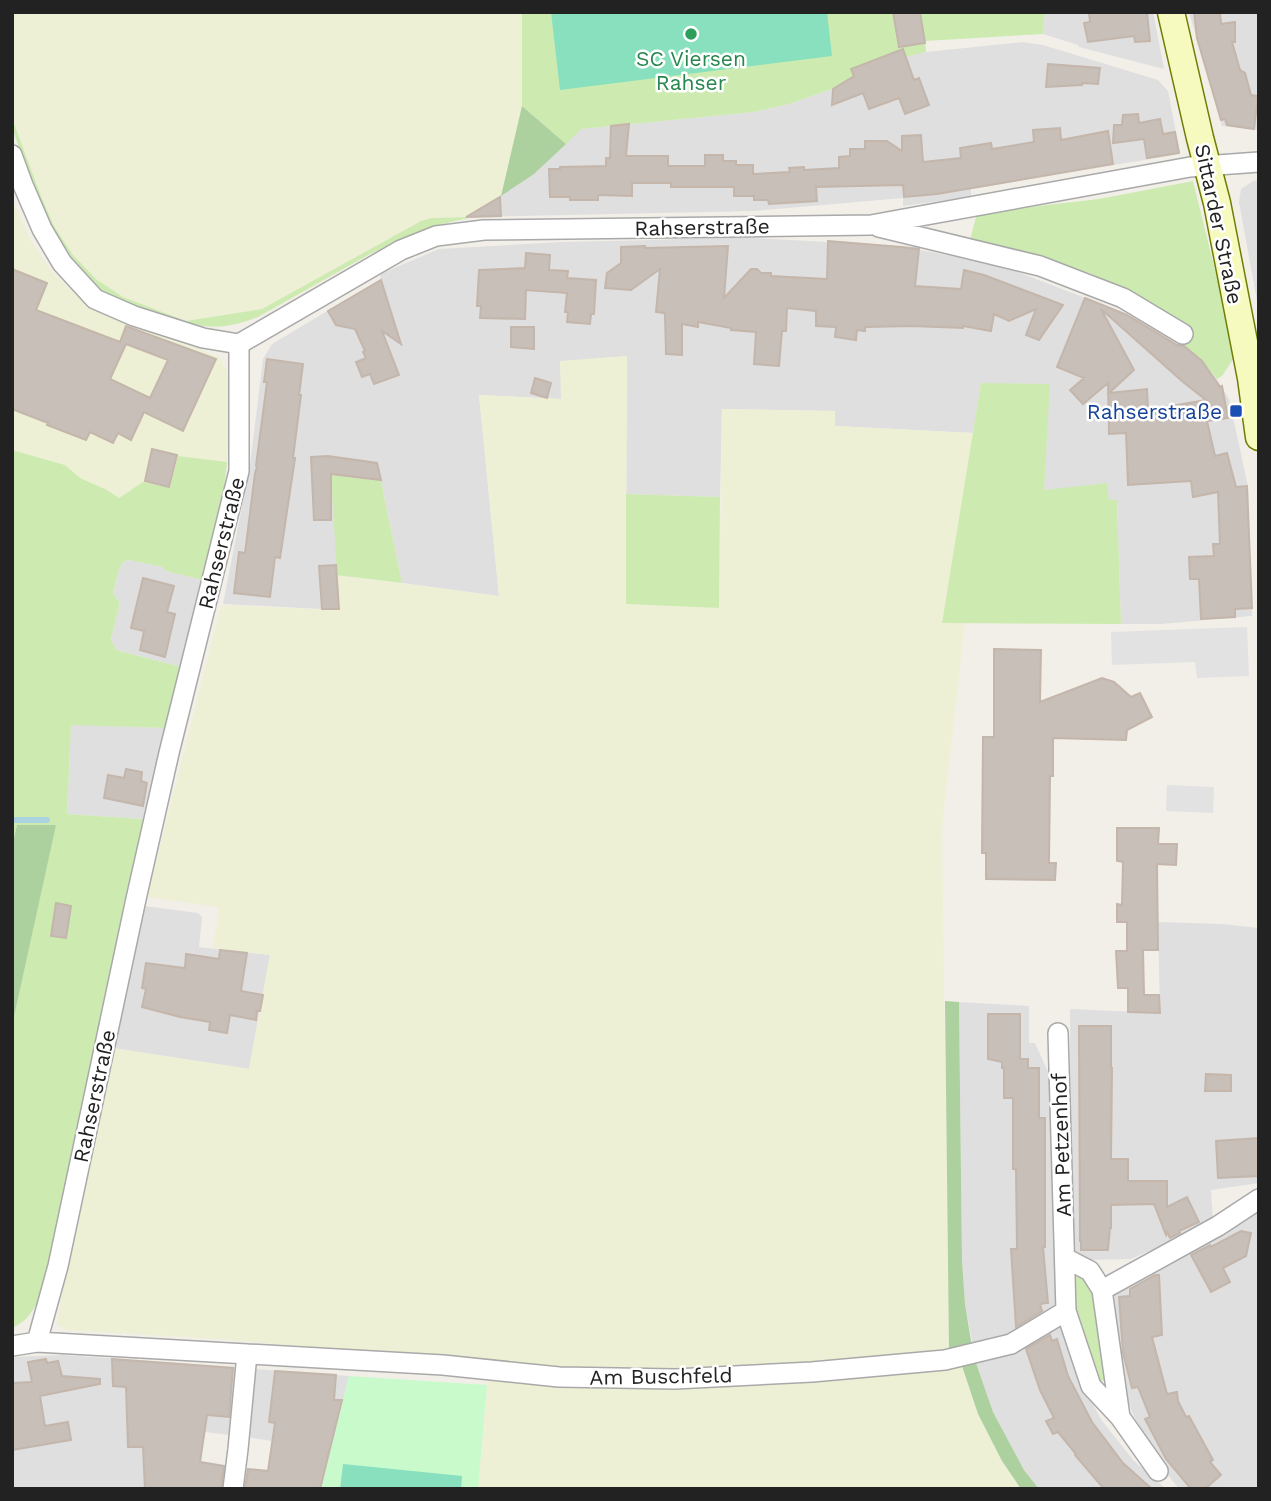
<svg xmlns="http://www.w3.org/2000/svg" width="1271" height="1501" viewBox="0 0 1271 1501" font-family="'Work Sans',sans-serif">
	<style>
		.residential { fill: #e0dfdf }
		.farmland { fill: #eef0d5 }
		.grass { fill: #cdebb0 }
		.forest { fill: #add19e }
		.park { fill: #c8facc }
		.pitch { fill: #88e0be }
		.parking { fill: #e2e2e2 }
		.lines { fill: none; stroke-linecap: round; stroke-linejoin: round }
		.stream { stroke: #aad3df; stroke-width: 6 }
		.building { fill: #c7bfb8; stroke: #c4b6ab; stroke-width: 2; fill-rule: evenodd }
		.street-casing { stroke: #a9a9a9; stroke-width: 22 }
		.secondary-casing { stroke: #707d05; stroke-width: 29 }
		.street { stroke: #fff; stroke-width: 19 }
		.secondary { stroke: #f7fabf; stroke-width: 26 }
		.leisure-dot { fill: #2e9e5b; stroke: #fff; stroke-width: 2.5 }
		.transit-dot { fill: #1a4fb4; stroke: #fff; stroke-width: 2.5 }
		.labels { text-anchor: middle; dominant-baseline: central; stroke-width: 5; stroke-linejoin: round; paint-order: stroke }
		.leisure-label { font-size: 21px; fill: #27864d; stroke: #fff }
		.street-label { font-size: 21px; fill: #222; stroke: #fff }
		.transit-label { font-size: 21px; fill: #164399; stroke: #fff; text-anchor: end }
	</style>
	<rect width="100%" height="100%" fill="#f2efe9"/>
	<path class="residential" d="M1045 12H1153L1164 69 1079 47 1078 45 1043 34Z
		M1189 12H1259V130L1222 126Z
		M1022 42 1043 45 1158 80 1168 91 1180 154 971 189V197L903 206V198L754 211 473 217 476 210 534 174 580 129 754 112 789 104 832 89 848 80 906 57 926 52Z
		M1259 180V312L1239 202 1241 189 1253 181Z
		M734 237 902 246 920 248V250L1000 265 1119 311 1160 329 1181 342 1202 361 1217 379 1229 399 1248 486 1252 616 1161 624H1121L1117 501 1044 490 981 383 973 433 834 426 835 411 722 409 720 497 626 494 627 356 560 362 562 399 479 395 499 596 402 583 381 481 339 610 223 604 250 465 263 359 272 344 381 279 380 274 439 249 562 242 655 240Z
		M130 560 164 567 166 571 203 580 181 667 116 650 111 639 120 603 113 593 119 569 123 562Z
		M71 724 165 728 143 819 67 814Z
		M144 906 198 913 202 917 199 947 270 955 249 1069 113 1048Z
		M1158 922 1222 924 1259 928V1183L1211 1190 1213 1222 1151 1251V1250L1131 1259 1086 1260 1075 1256 1071 1246 1070 1009 1160 1013Z
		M959 1002 1029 1006V1043H1035L1053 1083 1055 1285 1059 1310 1008 1335 973 1347 965 1304 962 1260Z
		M1259 1208V1489H1179L1160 1465 1143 1435 1132 1412 1119 1375 1114 1345 1112 1291Z
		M1060 1323 1078 1377 1102 1421 1134 1461 1166 1489H1039L1024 1470 993 1412 975 1360Z
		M62 1355 239 1367 230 1435 205 1432 201 1461 226 1465 223 1489H12V1357Z
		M256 1369 349 1376 321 1489H240L243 1468 268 1471 272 1441 246 1437Z"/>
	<path class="farmland" d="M12 12H522V106L501 196 476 210 473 217 431 218 421 221 262 309 186 321 123 297 96 279 73 255 54 226 41 196 12 118Z
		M12 199 32 243 53 273 86 305 106 316 218 356 226 369 231 386 227 462 178 456 170 488 143 482 119 498 107 490 80 478 65 465 12 450Z
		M627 356 626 604 719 608 722 409 835 411V426L973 433 942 623H965L942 827 949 1351 813 1366 580 1369 216 1339 67 1330 57 1325 67 1262 113 1048 249 1069 270 955 213 948 219 907 147 897 221 605 339 610 337 575 499 596 479 395 561 399 560 361Z
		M961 1363 978 1414 1002 1461 1021 1489H478L488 1378Z"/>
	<path class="grass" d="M522 12H1045L1043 34 925 41 926 52 906 57 848 79 832 89 789 104 754 112 581 129 566 144 522 106Z
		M12 118 41 196 54 226 73 255 96 279 123 297 186 321 262 309 421 221 431 218 473 217 438 225 370 254 258 317C219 332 203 328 164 316 146 310 125 305 109 296 98 289 90 279 82 270 46 229 29 178 12 127Z
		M1193 181 1236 355 1222 376 1217 379 1202 361 1181 342 1188 326 1090 273 970 240 977 213 1099 199Z
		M981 383 1050 384 1044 490 1107 483 1109 500H1117L1121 624 942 623Z
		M12 450 65 465 80 478 107 490 119 498 143 482 170 488 178 456 227 462 223 500 203 580 166 571 163 567 129 560 123 562 119 569 113 593 120 603 111 639 116 650 181 667 165 728 71 725 67 814 143 819 121 930 45 1281C38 1301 33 1319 12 1328V1026L55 825H17L12 846Z
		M331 475 381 481 402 583 337 575Z
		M626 494 720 497 719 608 626 604Z
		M1078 1275 1088 1276 1096 1302 1106 1380 1095 1382 1074 1314 1072 1282Z"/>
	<path class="forest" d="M522 106 566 144 534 174 501 196Z
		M17 825H56L12 1026V846Z
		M945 1001 959 1002 962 1260 965 1304 972 1347 949 1351Z
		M975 1360 993 1412 1024 1470 1039 1489H1021L1002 1461 978 1414 961 1363Z"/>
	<path class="park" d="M349 1376 487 1385 478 1489H321Z"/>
	<path class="pitch" d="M551 12H827L832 56 560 90Z
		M343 1464 462 1476 461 1489H340Z"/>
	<path class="parking" d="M1247 627 1249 676 1197 678 1195 662 1112 665 1111 632Z
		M1167 785 1214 787 1213 813 1166 811Z"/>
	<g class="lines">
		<path class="stream" d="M12 820H47"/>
	</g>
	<path class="building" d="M893 12H920L925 43 899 47Z
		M1089 12H1147L1150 41 1135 42 1134 36 1088 42 1084 23 1090 22Z
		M1194 12H1220L1221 24 1235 22V42H1232L1240 70 1245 73 1251 95 1258 96 1254 129 1227 125 1225 119 1221 120 1197 38Z
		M903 49 914 80 919 78 929 105 905 114 899 98 869 109 863 93 832 105 833 89 854 76 851 69Z
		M1048 64 1100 68 1098 84 1082 83V85L1046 87Z
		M1138 114 1139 123 1160 119 1163 134 1175 132 1179 153 1147 158 1144 139 1113 143 1114 125H1122L1123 115Z
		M629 124 626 156H668V166H705V155H723V161H736V165H753V174L790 172 789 168 804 167V170L839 168V157L850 156V149H865V141H887L902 151V136L921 135 923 162 961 158 960 148 991 143 992 149 1034 142 1033 130 1060 128 1061 140 1108 131 1113 164 937 194 904 197 903 185 816 187 817 201 769 204 768 200H754V196H734V187H671V183H632V196L598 195V200H570V197H550L549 169H560V167L606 166V158H610L611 126Z
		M500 197 501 216 466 217Z
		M828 241 901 247 919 249 915 286 961 289 964 270 984 275 1063 305 1039 340 1026 335 1036 309 1009 321 994 314 991 331 963 326V328L911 326 865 327V331L857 330 856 340 835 337 836 327 816 326V311L787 308 786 331H782L779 366 754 364 756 332 731 330V328L698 322V327L682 324V355L666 354 665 315 664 313 656 312 660 269 631 290 605 288 607 273 621 263V247L645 246V248L728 246 724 298 751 269H757L761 273H771V276L827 279Z
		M526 253 550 255 549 270 568 271 567 278 596 280 594 314H591L590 324 567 322 568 312H565L567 293 526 290 525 319 480 318 481 306H477L479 270 525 268Z
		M12 269 47 283 36 310 120 342 126 326 216 359 183 431 144 412 131 440 118 433 113 443 90 432 86 440 47 425 48 423 12 409ZM126 344 168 360 150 398 110 379Z
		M381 280 401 344 382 331 399 375 374 384 370 374 362 377 356 362 366 358 363 352 365 351 355 329 336 325 328 311Z
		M1085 298 1127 315 1177 345 1184 346 1202 361 1220 387 1222 386 1228 418 1207 421 1215 456 1227 453 1236 487 1247 486 1252 608 1235 609V617L1201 619 1199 579H1190L1189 557 1214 556 1213 544H1220L1218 492 1193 497 1191 481 1128 485 1126 433 1109 434 1108 383 1083 404 1070 390 1084 378 1057 367ZM1101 309 1183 382 1206 400 1148 410 1147 389 1109 393 1134 370Z
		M511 327H534V349L511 347Z
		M267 359 303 364 299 395H301L293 458H295L280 558 275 557 270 597 234 593 239 552 245 553 255 473 257 467 256 466 267 382H264Z
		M535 378 551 383 547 398 531 393Z
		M152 449 177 455 169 487 145 481Z
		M328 456 377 463 381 480 331 474V520H314L311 457Z
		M336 565 339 609H322L319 566Z
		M143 578 174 586 167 612 175 614 165 657 140 650 144 631 131 628Z
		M994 649 1041 650 1040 702 1102 678 1114 682 1131 697 1140 693 1152 717 1127 730 1126 740 1053 738V776H1050L1049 863H1056L1055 880 986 879V853H982L983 737H994Z
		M126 769 142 772 141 781 147 783 143 806 104 798 108 775 124 778Z
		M1117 828H1159L1158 844H1177L1176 865 1157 864 1158 950H1143L1144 995H1159L1160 1013 1128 1012V988H1118L1116 951H1127V922H1117V904L1122 905 1123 862 1117 861Z
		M56 903 71 906 66 938 51 936Z
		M220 950 247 953 241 991 263 995 260 1011H257L256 1020 230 1015 227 1033 209 1030 210 1022 180 1017 142 1007 146 989 142 988 146 963 185 968 186 954 219 959Z
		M988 1014H1020V1059H1028V1068H1039V1118H1045V1247H1043L1048 1303 1040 1304 1042 1311 1016 1327 1011 1249H1017L1016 1169H1013V1098H1004V1068H1002V1062L988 1059Z
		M1079 1026H1111V1068H1112L1111 1159H1128V1181H1167V1207L1187 1197 1199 1222 1179 1231 1180 1233 1170 1238 1167 1232 1166 1235 1154 1204 1111 1205V1228H1110L1108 1250H1081V1241H1080Z
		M1206 1074 1231 1075V1091H1205Z
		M1259 1138V1176L1218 1178 1216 1141Z
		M1241 1231 1251 1233 1246 1256 1223 1268 1230 1282 1211 1292 1191 1255 1210 1245 1211 1247Z
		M1155 1275H1159L1162 1335 1152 1337 1167 1394 1177 1392 1178 1401 1186 1417 1189 1416 1213 1460 1210 1462 1221 1475 1205 1489H1191L1166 1459 1145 1419 1150 1417 1138 1387 1132 1388 1123 1353 1119 1297 1130 1296V1289Z
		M1050 1335 1052 1341 1057 1339 1068 1376 1092 1422 1123 1463 1152 1489H1104L1075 1455 1076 1454 1058 1432 1053 1434 1046 1421 1054 1418 1040 1390 1026 1349Z
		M46 1359 47 1363 58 1361 62 1376 100 1379V1384L40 1396 45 1426 68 1422 71 1440 12 1450V1383L32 1382 28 1362Z
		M112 1359 233 1368 229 1417 207 1415 200 1462 224 1466 221 1489H145L143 1447H128L126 1387 113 1386Z
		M275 1371 336 1375 334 1400H342L320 1489H245L248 1469 268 1471 275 1423 269 1422Z"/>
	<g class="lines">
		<defs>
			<path id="street" d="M12 155 23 185 42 229 62 263 95 299 134 316 203 338 239 344
				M879 227 1040 266 1123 298 1183 334
				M239 344 401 250 436 236 484 230 871 225 1190 167 1259 162
				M1058 1033 1066 1311 1091 1386 1120 1417
				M1065 1258 1090 1271 1102 1290 1120 1417 1158 1471
				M1102 1290 1218 1226 1259 1199
				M37 1342 58 1266 136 899 169 753 239 471V344
				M12 1346 37 1342 443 1365 559 1377 675 1379 812 1372 945 1360 1011 1344 1066 1311
				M233 1489 238 1449 247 1354"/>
			<path id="secondary" d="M1171 12 1200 138 1217 203 1251 378 1259 437"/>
		</defs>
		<use href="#street" class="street-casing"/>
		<use href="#secondary" class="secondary-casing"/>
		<use href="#street" class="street"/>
		<use href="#secondary" class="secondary"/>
	</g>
	<circle class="leisure-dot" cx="691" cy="34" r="7"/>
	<rect class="transit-dot" x="1229" y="404" width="14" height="14" rx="3.5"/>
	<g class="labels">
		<g class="leisure-label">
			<text x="691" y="58">SC Viersen<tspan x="691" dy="24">Rahser</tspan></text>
		</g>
		<g class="street-label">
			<text transform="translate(1219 224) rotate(78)">Sittarder Straße</text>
			<text transform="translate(702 227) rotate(-1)">Rahserstraße</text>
			<text transform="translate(221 543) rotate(-76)">Rahserstraße</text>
			<text transform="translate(94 1096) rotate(-78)">Rahserstraße</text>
			<text transform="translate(1061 1145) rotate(-92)">Am Petzenhof</text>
			<text transform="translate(661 1376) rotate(-1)">Am Buschfeld</text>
		</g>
		<g class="transit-label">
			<text x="1222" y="411">Rahserstraße</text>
		</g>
	</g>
	<rect width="1271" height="1501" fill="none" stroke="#222222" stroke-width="28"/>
</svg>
